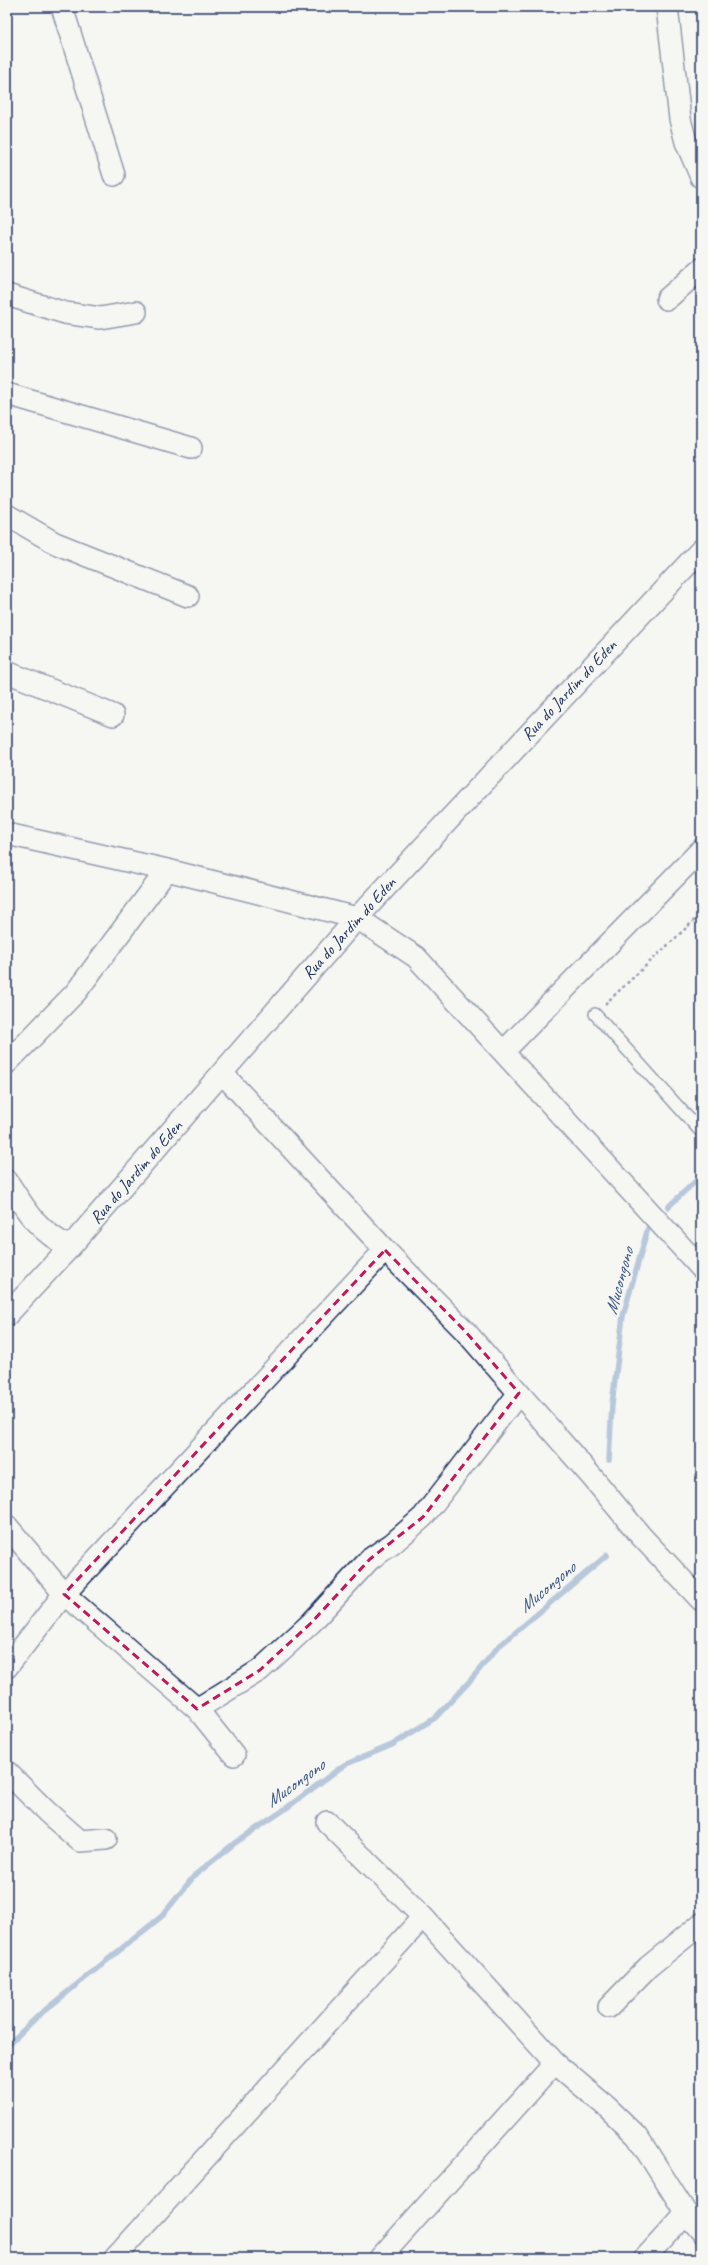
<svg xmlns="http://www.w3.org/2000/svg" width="708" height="2265" viewBox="0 0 708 2265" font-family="Caveat,sans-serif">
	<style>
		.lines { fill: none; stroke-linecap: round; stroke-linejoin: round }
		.stream { stroke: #6d90be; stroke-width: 5.5 }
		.lane-casing { stroke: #1b2f5e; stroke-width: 14 }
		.street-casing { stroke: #1b2f5e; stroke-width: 24 }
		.path { stroke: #1b2f5e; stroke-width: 2.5; stroke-dasharray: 3 3; stroke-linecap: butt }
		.lane { stroke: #f6f6f2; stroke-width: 11 }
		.street { stroke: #f6f6f2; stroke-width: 21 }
		.marked { fill: none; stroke: #c2185b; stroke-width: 3; stroke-dasharray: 8 5; stroke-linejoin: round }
		.labels { text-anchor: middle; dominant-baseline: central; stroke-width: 4; stroke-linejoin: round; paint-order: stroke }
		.street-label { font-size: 17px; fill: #1b2f5e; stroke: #f6f6f2 }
		.water-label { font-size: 18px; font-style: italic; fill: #3d5886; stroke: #f6f6f2 }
	</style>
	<rect width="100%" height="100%" fill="#f6f6f2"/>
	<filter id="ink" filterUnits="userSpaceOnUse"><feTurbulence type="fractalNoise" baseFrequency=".025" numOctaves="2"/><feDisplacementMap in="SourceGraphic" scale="8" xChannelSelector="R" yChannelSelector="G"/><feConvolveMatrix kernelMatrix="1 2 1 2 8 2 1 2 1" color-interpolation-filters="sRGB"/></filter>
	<g filter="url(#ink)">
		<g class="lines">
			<path class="stream" d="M668 1207 701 1176
				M609 1460 612 1404 623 1316 648 1228
				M7 2046 39 2015 162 1916 195 1875 236 1842 281 1812 344 1765 392 1745 435 1718 468 1683 498 1647 607 1555"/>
			<defs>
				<path id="lane" d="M595 1014 701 1132"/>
				<path id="street" d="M62 7 114 175
					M667 7 680 119 686 142 701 177
					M7 295 65 313 100 318 136 312
					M667 299 701 269
					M7 394 191 448
					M7 515 55 543 188 596
					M7 672 113 715
					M7 834 167 870 357 918 416 957 701 1268
					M504 1051 701 850
					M7 1063 76 992 167 870
					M222 1073 385 1250 465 1331 592 1477 641 1536 701 1600
					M7 1181C26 1210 37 1231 70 1247
					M7 1315 70 1247 357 918 701 550
					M7 1526 64 1594 197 1709 234 1755
					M7 1667 64 1594 385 1250
					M197 1709 260 1670 311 1623 370 1559 392 1544 423 1517 519 1393
					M7 1772 47 1812 80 1841 106 1839
					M327 1822 423 1917 555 2063 608 2108 637 2136 686 2213 701 2231
					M609 2007 648 1967 701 1924
					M115 2258 423 1917
					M380 2258 555 2063
					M645 2258 686 2213"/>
			</defs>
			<use href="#lane" class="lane-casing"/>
			<use href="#street" class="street-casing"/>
			<path class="path" d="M605 1004 701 914"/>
			<use href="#lane" class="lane"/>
			<use href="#street" class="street"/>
		</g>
	</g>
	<path d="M0 0H708V2265H0ZM385 1250 465 1331 519 1393 423 1517 370 1559 311 1623 260 1670 197 1709 64 1594Z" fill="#f6f6f2" fill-opacity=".55" fill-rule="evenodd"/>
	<path class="marked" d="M385 1250 465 1331 519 1393 423 1517 370 1559 311 1623 260 1670 197 1709 64 1594Z"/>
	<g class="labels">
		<g class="street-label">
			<text transform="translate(569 690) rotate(-47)">Rua do Jardim do Eden</text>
			<text transform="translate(349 928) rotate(-48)">Rua do Jardim do Eden</text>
			<text transform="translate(136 1172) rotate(-49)">Rua do Jardim do Eden</text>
		</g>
		<g class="water-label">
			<text transform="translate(619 1281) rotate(-75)">Mucongono</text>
			<text transform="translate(547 1587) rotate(-40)">Mucongono</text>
			<text transform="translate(295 1783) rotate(-36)">Mucongono</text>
		</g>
	</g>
	<rect width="708" height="2265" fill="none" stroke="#f6f6f2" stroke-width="24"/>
	<rect x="12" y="12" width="684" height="2241" fill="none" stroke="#1b2f5e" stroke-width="1.5" filter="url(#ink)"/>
</svg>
